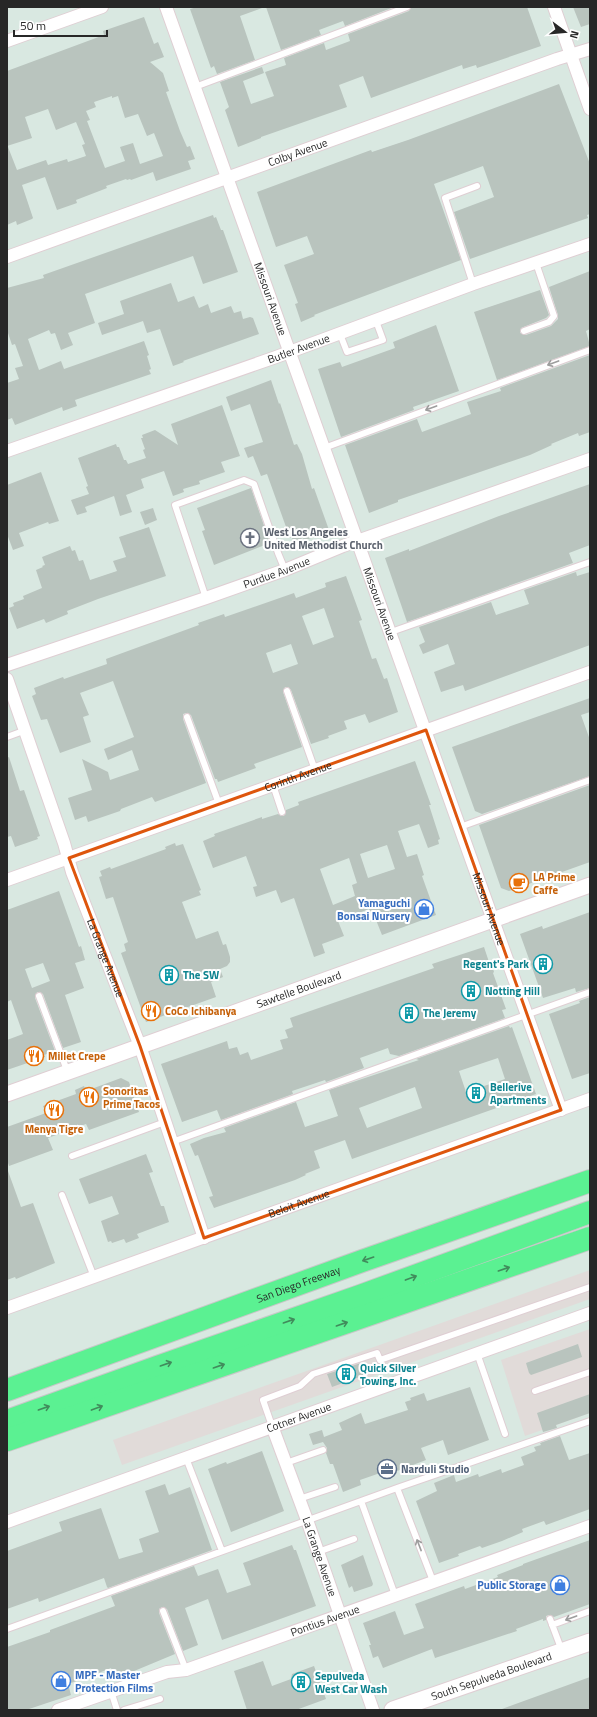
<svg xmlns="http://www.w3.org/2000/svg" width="597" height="1717" viewBox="0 0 597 1717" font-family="'Titillium Web',sans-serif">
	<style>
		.industrial { fill: #e1dbd9 }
		.building { fill: #b9c4be; fill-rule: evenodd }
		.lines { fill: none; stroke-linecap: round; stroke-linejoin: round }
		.service-casing { stroke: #dfced3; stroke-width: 8 }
		.minor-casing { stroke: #dfced3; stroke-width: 14 }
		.tertiary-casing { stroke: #dfced3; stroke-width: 17 }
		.secondary-casing { stroke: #dfced3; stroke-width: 19 }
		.motorway-casing { stroke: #c7c7c7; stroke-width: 24 }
		.service { stroke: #fff; stroke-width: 6 }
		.minor { stroke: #fff; stroke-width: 12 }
		.tertiary { stroke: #fff; stroke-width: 15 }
		.secondary { stroke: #fff; stroke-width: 17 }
		.motorway { stroke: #5bf192; stroke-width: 22 }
		.oneway { stroke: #9e9e9e }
		.oneway2 { stroke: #418c5c }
		.marked { fill: none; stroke: #de560d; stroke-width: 3; stroke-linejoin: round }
		.labels { text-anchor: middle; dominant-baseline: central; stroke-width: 4; stroke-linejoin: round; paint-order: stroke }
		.street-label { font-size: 11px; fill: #272727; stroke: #fff }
		.worship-label { font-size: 11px; font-weight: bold; fill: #5b616d; stroke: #fff; text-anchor: start }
		.food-label { font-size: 11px; font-weight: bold; fill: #c56008; stroke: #fff; text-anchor: start }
		.shop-label { font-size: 11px; font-weight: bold; fill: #366cbe; stroke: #fff; text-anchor: end }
		.culture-label { font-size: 11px; font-weight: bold; fill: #0d838f; stroke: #fff; text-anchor: start }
		.service-label { font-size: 11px; font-weight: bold; fill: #4e5e75; stroke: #fff; text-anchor: start }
	</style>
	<rect width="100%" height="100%" fill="#d9e8e1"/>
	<path class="industrial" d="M590 1270V1299L122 1465 113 1440Z
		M590 1329V1413L525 1436 501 1360Z"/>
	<path class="building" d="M197 7H262V8L240 16 255 60 217 74 214 66 211 68 190 9Z
		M266 7H394L345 26 343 21 319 30 321 35 281 50Z
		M411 7H527L541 46 477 68 476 65 463 69 462 65 371 98 363 76 339 85 347 107 261 137V138L238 147 225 110 229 107 220 82 262 67 264 73 243 81 251 104 274 96 265 72 286 65 284 58 324 43 326 50 350 41 348 34 409 11Z
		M573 7H590V24L581 27Z
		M144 17 154 44 158 42 164 57 150 62 163 73 169 91 166 92 180 131 187 147 190 146 195 159 188 161 191 169 156 181 153 172 131 180 130 179 127 180 126 179 106 186 107 188 102 190 76 200 77 203 57 210 45 177 22 185 33 218 32 219 17 225 16 221 7 225V148L8 147 17 170 46 160 48 165 67 159 68 162 86 156 82 145 85 144 76 122 56 130 48 109 25 117 32 138 7 146V71L104 35 103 31ZM112 96V98L118 96 125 118 138 114 147 136 154 133 163 156 140 164 133 143 120 147 125 161 105 168 87 121 90 120 86 111 96 107 94 102Z
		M559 84 590 164V214L587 215 588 218 470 259 454 212 494 197 483 166 434 184 461 260 327 310 314 315 315 316 301 322 295 304 298 303 284 265 314 254 307 236 276 247 257 192 371 150 372 152 408 140Z
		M213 215 214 218 216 217 221 230H223L238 272 203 284 193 256 85 294 95 323 68 333 73 345 61 350 55 333 51 334 49 330 28 339 39 370 61 361 64 369 144 341 149 355 147 356 151 369 149 370 151 374 75 400 77 406 63 411 62 407 15 425 12 418 7 420V383L19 379 15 368 23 366 15 344 12 345 7 330V288L44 278 43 275Z
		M590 271V329L586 331 590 346 497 380 474 312 540 290 549 315 546 318 521 328 520 333 526 335 551 326 558 319V315L549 287Z
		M171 283 178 302 194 296 199 308 208 304 211 313 231 306 234 313 241 311 243 319 250 317 253 318 259 334 183 361 184 362 173 366 160 329 147 333 143 321 102 335 98 323 124 314 120 301Z
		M436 325 459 391 413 407 414 410 341 437 318 369 340 362 342 367 395 348 393 342Z
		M590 355V432L579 436 578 433 551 444 552 445 530 455 398 500V502L369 513 345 445 417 419 422 432 471 414 467 402 501 391 500 388Z
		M271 380 279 404 280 403 294 445 297 444 302 454 312 489 314 488 329 530 304 541 303 538 293 542 292 538H290L267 474 261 476 253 456 248 458 244 448 263 442 250 404 231 411 226 397Z
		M222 405 240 456 221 462 225 472 199 481 200 484 183 489 184 492 173 496 164 471 141 479 144 488 126 495 132 512 120 516 114 496 85 507 87 512 77 515 71 500 89 494 86 487 88 486 78 458 116 444 117 447H119L124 460H126L128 464 146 458 143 450 145 449 141 438H143L142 435 155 430 178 445 171 424Z
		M41 472 59 521 49 524 48 522 19 533 24 546 13 550 7 534V485Z
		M590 484V545L569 553 573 563 407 622 385 558 409 549V551L499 516Z
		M251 488 270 543 214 565 202 531 205 530 197 508Z
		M153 508 157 520 145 525 140 512Z
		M149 527 166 576 98 599 67 611 68 614 46 623 44 619 17 629 9 608 14 606 13 603 24 599 23 596 42 588 36 570 43 567 42 566 45 565 42 557 70 546 72 551 75 550 79 561 83 560 90 580 117 571 113 561 126 557 119 537Z
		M576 572 577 576 590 572V645L465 691 463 685 441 692 434 672 455 664 448 644 423 654 419 645 425 642 419 627 491 602 496 615 529 604 524 590Z
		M346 576 362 620 359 621 372 659 376 658 384 679 387 678 398 712 369 723 365 714 344 721 347 729 328 736 329 738 311 744 291 690 288 687H285L283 692 302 747 254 764 256 768 218 782 217 779H215L191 715 186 713 183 714V719L206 783 155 802 152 797 121 809 120 811 88 822 86 816 75 820 68 798 92 790 82 759 108 772 110 780 139 770 132 750 108 760 104 749 134 737 113 681 80 693 89 715 83 717 91 742 60 753 47 719 41 720 32 696 36 694 34 688 63 677 64 679 107 664 106 659 199 625 198 623 224 614 225 617 294 593 296 598 326 587 325 583ZM324 608 334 637 313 645 302 616ZM291 644 298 664 273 673 266 653Z
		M590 698V712L581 715 590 740V776L482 814 475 811 452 747Z
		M9 757 20 791 24 790 40 836 37 837 38 839 15 847 11 836 7 837V758Z
		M415 761 431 805H429L440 839 438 840 439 844 428 848 419 824 398 831 407 857 417 854 424 875 422 876 436 915 382 935 376 920 374 921 369 909 338 921 344 936 322 944 325 953 314 957 294 898 281 903 276 890 256 897 253 887 257 886 246 856 213 868 203 841 215 836 214 834 262 817V819L278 814 281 816H284L286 810 299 805 298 802ZM387 845 395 869 368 878 360 854ZM349 858 357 883 352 885 355 896 333 905 320 869Z
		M590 785V862L509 891 501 888 479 825Z
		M175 843 176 846 183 844 201 890 199 891 201 895 182 902 196 939 218 931 223 945 226 944 230 957V962L227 966 220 969 223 977 211 982 216 997 146 1022 121 953 126 951 124 944 128 942 113 897 106 899 99 877 102 876 100 871 110 867 111 869 166 849 165 847Z
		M59 891 79 947 81 946 85 960 75 963 84 988 65 995 81 1042 63 1048 43 994 40 992H37L35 998 55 1051 44 1055 45 1057 7 1070V1040L23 1034 11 1000 7 1002V910ZM43 963 50 981 32 988 25 969Z
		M590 912V988L576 992 575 988 543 998 520 934 542 926 543 929Z
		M484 947 489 962H491L494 972 493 973 506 1009 502 1010 505 1018 399 1056 390 1054 388 1048 360 1058 364 1068 326 1082 325 1080 292 1091 293 1094 221 1120 217 1110 182 1122 161 1064 227 1041 229 1049 237 1047 240 1055 248 1052 251 1060 283 1049 280 1040 288 1038 285 1030 293 1027 290 1018 434 968 432 964Z
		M590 997V1073L572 1079 549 1014 580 1003 579 1001Z
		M509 1026 510 1028 512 1027 536 1094 352 1159 345 1140 314 1151 320 1168 305 1174 306 1175 295 1180 214 1208 209 1197 213 1196 198 1155 195 1156 190 1144 204 1138 226 1132 224 1128 296 1102 305 1127 338 1116 329 1090 419 1060 416 1059ZM498 1058 505 1079 466 1092 459 1071ZM415 1087 422 1108 367 1128 359 1108Z
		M121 1078 129 1082 139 1112 89 1130 86 1124 48 1138 53 1150 9 1166 7 1160V1127L46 1113 43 1106 76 1094 75 1090 84 1086 86 1091Z
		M146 1154 153 1172 149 1173 161 1206H164L169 1222 137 1234 139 1238 126 1243 124 1239 112 1243 111 1241 108 1242 101 1221 119 1214 112 1196 89 1204 79 1179Z
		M8 1171 21 1207 33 1203 55 1263 16 1279 15 1277 7 1280V1172Z
		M578 1344 582 1357 531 1375 529 1373 526 1363Z
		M361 1363 365 1375 332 1387 327 1374Z
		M470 1387 489 1440 448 1455 443 1440 421 1448 426 1460 384 1476 383 1472 360 1480 361 1485 343 1492 333 1464H330L326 1453 327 1448 323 1442 313 1445 309 1434 322 1430 324 1437 342 1430 339 1423 361 1413 365 1424 408 1410 405 1402 411 1400 410 1398 424 1393 427 1401Z
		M590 1394V1413L556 1425 557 1428 543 1432 537 1413Z
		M560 1436 569 1460 590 1453V1509L546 1525 544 1521 522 1529 523 1532 502 1541 482 1548 480 1546 458 1554 459 1556 439 1563 416 1501 437 1491 434 1483 454 1475 456 1482 478 1474 479 1477 501 1469 502 1473 524 1465 521 1457 536 1451 534 1447 541 1445 540 1443Z
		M262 1451 284 1511 231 1532 208 1469 226 1462 227 1464Z
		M165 1484 169 1495 190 1487 212 1550 108 1588 107 1587 104 1578 39 1602 38 1598 7 1609V1551L62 1531 59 1522 101 1508 119 1559 143 1552 139 1539 159 1532 145 1491Z
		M590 1540V1604L554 1617 549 1615 546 1616V1620L543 1621V1619L516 1629 517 1631 435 1658 432 1649 383 1668 378 1656 373 1658 369 1645H371L363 1623 395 1611 404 1635 424 1628 415 1604 464 1586 465 1589 498 1577 497 1575 523 1565V1564Z
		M292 1545 294 1550H296L316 1606 222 1640 208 1599 185 1608 198 1645 183 1651 167 1609 162 1607 159 1609V1613L175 1654 115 1679 111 1668 96 1674 91 1678H85L68 1684 71 1695 26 1710H7V1647L50 1632V1630L115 1606 111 1596 194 1566 198 1576 218 1569 227 1593 251 1585 243 1563Z
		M363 1555 373 1584 372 1586 354 1592 352 1586 349 1588 341 1565Z
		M263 1661 272 1686 291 1679 292 1674 314 1666 326 1699 296 1710H247L234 1671Z
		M590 1677V1710H503L502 1709Z"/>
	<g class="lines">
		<defs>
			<path id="service" d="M195 87 407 7
				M473 284 445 198 477 186
				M524 331 549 322 554 316 536 263
				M340 334 347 352 383 340 376 321
				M324 448 590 350
				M206 598 175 505 244 480 254 484 278 553 285 570
				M391 632 590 562
				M287 691 315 770
				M187 717 219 804
				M7 737 26 730
				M273 785 282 812
				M460 827 590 780
				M39 996 68 1073
				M172 1142 590 992
				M72 1156 165 1122
				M62 1195 94 1277
				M477 1353 505 1434
				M535 1391 590 1372
				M272 1426 263 1400 300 1386 313 1374 377 1353 380 1360 590 1287
				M186 1458 222 1551
				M286 1463 323 1450
				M397 1488 433 1581
				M299 1499 335 1487
				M361 1501 395 1595
				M318 1552 354 1539
				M163 1611 186 1670
				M550 1619 562 1651
				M552 1625 590 1611
				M7 1629 397 1488 590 1421
				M111 1691 117 1710
				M124 1710 160 1699"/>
			<g id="minor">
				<path id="s1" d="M166 7 561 1110"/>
				<path d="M554 7 590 109"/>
				<path d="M7 41 102 7"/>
				<path id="s2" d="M7 257 557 59 590 49"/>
				<path id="s3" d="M7 451 276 357 473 284 590 244"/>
				<path id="s4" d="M7 665 206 598 285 570 343 546 590 459"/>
				<path id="s5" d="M7 679 64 843 72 872 140 1046 204 1238"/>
				<path id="s6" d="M7 880 590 672"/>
				<path id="s7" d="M7 1308 590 1099"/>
				<path id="s8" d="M272 1426 307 1520 373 1710"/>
				<path id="s9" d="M7 1522 590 1313"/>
				<path id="s10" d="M58 1710 167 1672 186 1670 590 1526"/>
			</g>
			<g id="tertiary">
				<path id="s11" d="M7 1094 590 885"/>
			</g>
			<g id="secondary">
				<path id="s12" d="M393 1710 590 1642"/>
			</g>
			<g id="motorway">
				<path id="s13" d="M7 1390 362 1261 590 1181"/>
				<path d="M7 1421 157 1367 360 1296 590 1212"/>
				<path d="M7 1440 590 1238"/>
			</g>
		</defs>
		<use href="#service" class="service-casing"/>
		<use href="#minor" class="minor-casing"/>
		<use href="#tertiary" class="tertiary-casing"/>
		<use href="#secondary" class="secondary-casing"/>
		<use href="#motorway" class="motorway-casing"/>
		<use href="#service" class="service"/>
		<use href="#minor" class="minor"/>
		<use href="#tertiary" class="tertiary"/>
		<use href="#secondary" class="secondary"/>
		<use href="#motorway" class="motorway"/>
	</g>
	<defs><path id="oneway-shaft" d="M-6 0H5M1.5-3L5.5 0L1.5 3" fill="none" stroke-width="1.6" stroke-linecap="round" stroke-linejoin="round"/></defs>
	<g class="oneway">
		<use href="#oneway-shaft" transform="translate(553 363) rotate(160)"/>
		<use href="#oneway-shaft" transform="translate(431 408) rotate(160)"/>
		<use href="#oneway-shaft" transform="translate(419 1545) rotate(-111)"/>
		<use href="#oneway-shaft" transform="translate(571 1618) rotate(160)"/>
	</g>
	<g class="oneway2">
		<use href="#oneway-shaft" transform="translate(368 1259) rotate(161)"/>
		<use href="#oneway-shaft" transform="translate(504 1269) rotate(-19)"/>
		<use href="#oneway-shaft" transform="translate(411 1278) rotate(-20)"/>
		<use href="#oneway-shaft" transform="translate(289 1321) rotate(-19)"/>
		<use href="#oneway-shaft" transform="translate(342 1324) rotate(-19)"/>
		<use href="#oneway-shaft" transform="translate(166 1364) rotate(-19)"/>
		<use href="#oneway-shaft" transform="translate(219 1366) rotate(-19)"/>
		<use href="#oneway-shaft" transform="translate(44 1408) rotate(-19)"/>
		<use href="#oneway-shaft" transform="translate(97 1408) rotate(-20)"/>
	</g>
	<path class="marked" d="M426 730 561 1110 204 1238 140 1046 69 858Z"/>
	<defs>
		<symbol id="church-ring" viewBox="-11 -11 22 22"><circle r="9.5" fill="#fff" stroke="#6b7280" stroke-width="1.5"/><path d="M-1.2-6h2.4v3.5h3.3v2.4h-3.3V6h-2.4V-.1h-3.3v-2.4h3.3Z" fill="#6b7280"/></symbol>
		<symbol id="cafe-ring" viewBox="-11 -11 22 22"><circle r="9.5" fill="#fff" stroke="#e8710a" stroke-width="1.5"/><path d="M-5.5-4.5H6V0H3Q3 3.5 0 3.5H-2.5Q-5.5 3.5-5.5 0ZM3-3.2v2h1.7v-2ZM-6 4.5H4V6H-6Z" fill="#e8710a"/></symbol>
		<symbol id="shop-ring" viewBox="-11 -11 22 22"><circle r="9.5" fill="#fff" stroke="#3f7fe0" stroke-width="1.5"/><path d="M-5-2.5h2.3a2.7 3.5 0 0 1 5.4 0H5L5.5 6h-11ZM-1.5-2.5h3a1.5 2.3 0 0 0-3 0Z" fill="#3f7fe0"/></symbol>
		<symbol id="building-ring" viewBox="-11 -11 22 22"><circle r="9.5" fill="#fff" stroke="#0f9aa8" stroke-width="1.5"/><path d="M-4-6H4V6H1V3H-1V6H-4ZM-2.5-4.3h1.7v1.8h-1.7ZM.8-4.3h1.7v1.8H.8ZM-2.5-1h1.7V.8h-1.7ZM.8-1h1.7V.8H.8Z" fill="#0f9aa8"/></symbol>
		<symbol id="restaurant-ring" viewBox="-11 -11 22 22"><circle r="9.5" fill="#fff" stroke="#e8710a" stroke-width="1.5"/><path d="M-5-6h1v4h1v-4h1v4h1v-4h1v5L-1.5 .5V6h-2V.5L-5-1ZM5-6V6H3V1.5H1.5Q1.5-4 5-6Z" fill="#e8710a"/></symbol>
		<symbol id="office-ring" viewBox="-11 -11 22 22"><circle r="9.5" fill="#fff" stroke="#5c6f8a" stroke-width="1.5"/><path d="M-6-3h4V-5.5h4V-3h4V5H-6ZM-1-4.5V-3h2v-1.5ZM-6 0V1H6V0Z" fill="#5c6f8a"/></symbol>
	</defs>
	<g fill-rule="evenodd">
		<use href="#church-ring" x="239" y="527" width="22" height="22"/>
		<use href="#cafe-ring" x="508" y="872" width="22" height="22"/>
		<use href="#shop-ring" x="413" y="898" width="22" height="22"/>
		<use href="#building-ring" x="532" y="953" width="22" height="22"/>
		<use href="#building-ring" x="158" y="964" width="22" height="22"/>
		<use href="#building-ring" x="460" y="980" width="22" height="22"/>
		<use href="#restaurant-ring" x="140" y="1000" width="22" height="22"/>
		<use href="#building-ring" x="398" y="1002" width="22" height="22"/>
		<use href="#restaurant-ring" x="23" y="1045" width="22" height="22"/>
		<use href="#building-ring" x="465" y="1082" width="22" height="22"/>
		<use href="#restaurant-ring" x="78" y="1086" width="22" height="22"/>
		<use href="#restaurant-ring" x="43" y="1099" width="22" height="22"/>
		<use href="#building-ring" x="335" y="1363" width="22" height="22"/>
		<use href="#office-ring" x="376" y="1458" width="22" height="22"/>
		<use href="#shop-ring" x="549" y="1574" width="22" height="22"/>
		<use href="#shop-ring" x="50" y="1670" width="22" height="22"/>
		<use href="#building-ring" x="290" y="1671" width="22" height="22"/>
	</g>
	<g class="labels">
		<g class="street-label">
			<text stroke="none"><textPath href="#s2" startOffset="309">Colby Avenue</textPath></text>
			<text stroke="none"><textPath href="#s1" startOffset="310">Missouri Avenue</textPath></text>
			<text stroke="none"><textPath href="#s3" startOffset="309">Butler Avenue</textPath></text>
			<text stroke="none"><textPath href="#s4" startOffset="285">Purdue Avenue</textPath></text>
			<text stroke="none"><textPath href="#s1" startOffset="634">Missouri Avenue</textPath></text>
			<text stroke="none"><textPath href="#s6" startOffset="309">Corinth Avenue</textPath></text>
			<text stroke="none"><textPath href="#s1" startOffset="958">Missouri Avenue</textPath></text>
			<text stroke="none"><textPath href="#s5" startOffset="296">La Grange Avenue</textPath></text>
			<text stroke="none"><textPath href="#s11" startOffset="310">Sawtelle Boulevard</textPath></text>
			<text stroke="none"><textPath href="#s7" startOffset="310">Beloit Avenue</textPath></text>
			<text stroke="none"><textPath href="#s13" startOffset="310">San Diego Freeway</textPath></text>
			<text stroke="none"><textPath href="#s9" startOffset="310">Cotner Avenue</textPath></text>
			<text stroke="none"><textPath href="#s8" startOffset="139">La Grange Avenue</textPath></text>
			<text stroke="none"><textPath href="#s10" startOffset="282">Pontius Avenue</textPath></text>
			<text stroke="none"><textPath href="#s12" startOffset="104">South Sepulveda Boulevard</textPath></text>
		</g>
		<g class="worship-label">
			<text x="264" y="532">West Los Angeles<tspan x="264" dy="13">United Methodist Church</tspan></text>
		</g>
		<g class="food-label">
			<text x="533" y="877">LA Prime<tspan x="533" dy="13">Caffe</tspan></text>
			<text x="165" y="1011">CoCo Ichibanya</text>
			<text x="48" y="1056">Millet Crepe</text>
			<text x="103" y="1091">Sonoritas<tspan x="103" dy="13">Prime Tacos</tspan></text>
			<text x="54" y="1129" text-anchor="middle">Menya Tigre</text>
		</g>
		<g class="shop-label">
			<text x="410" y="903">Yamaguchi<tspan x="410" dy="13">Bonsai Nursery</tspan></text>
			<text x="546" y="1585">Public Storage</text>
			<text x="75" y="1675" text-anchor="start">MPF - Master<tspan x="75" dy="13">Protection Films</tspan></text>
		</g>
		<g class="culture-label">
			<text x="529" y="964" text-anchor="end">Regent's Park</text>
			<text x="183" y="975">The SW</text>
			<text x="485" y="991">Notting Hill</text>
			<text x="423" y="1013">The Jeremy</text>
			<text x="490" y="1087">Bellerive<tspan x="490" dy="13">Apartments</tspan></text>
			<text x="360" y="1368">Quick Silver<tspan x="360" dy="13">Towing, Inc.</tspan></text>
			<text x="315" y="1676">Sepulveda<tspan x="315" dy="13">West Car Wash</tspan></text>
		</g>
		<g class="service-label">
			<text x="401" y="1469">Narduli Studio</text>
		</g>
	</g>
	<rect width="597" height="1717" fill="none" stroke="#272727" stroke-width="16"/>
	<g transform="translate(565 32) rotate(106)" stroke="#ffffff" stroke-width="3" paint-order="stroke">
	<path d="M0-3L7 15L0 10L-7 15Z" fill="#272727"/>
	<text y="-6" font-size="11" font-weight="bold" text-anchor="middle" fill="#272727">N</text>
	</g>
	<path d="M14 30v6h93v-6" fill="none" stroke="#272727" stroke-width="2"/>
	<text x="20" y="30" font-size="12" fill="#272727" stroke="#ffffff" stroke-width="3" paint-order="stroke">50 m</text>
</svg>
